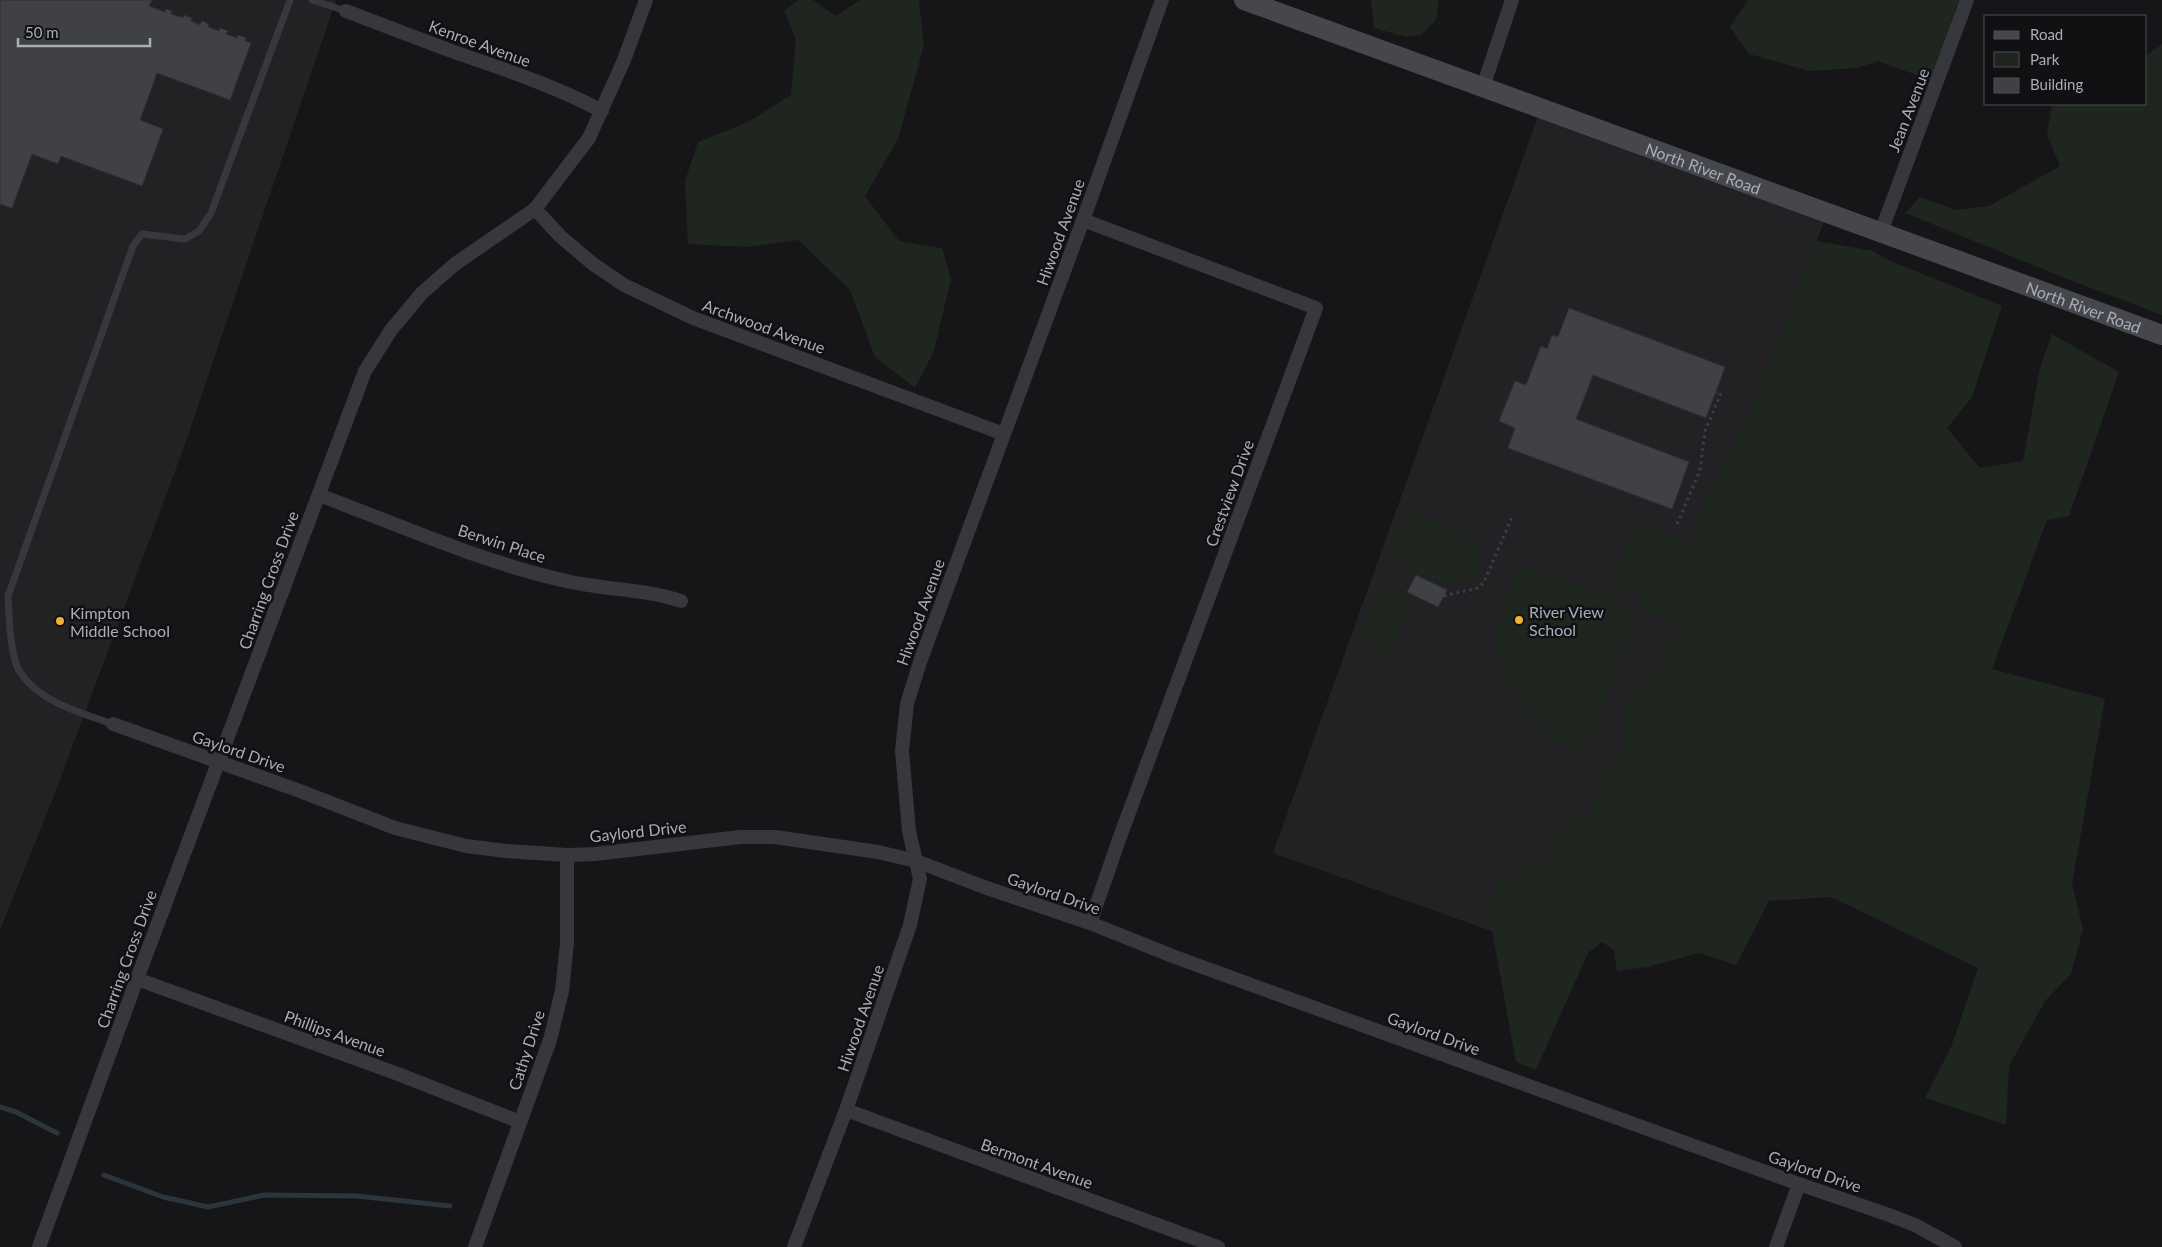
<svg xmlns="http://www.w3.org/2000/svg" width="2162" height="1247" viewBox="0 0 2162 1247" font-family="Lato,sans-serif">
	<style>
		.built { fill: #222225 }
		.green { fill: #1e261f }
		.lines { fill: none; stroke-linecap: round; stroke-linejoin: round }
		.stream { stroke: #2c353c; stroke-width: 5 }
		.building { fill: #404145; stroke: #303034 }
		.path { stroke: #3d3f44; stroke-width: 3; stroke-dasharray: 2.5 4; stroke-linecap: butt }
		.lane { stroke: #37383d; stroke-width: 7 }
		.street { stroke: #37383d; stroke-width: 14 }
		.secondary { stroke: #45474d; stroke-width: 20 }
		.poi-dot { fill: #f2b134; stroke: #111113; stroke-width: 2 }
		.labels { text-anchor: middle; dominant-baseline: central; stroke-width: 5; stroke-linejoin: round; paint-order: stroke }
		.street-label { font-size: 16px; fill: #a8adb8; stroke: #111113 }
		.poi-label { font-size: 16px; fill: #a8adb8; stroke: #111113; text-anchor: start }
	</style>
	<rect width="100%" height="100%" fill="#161618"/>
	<path class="built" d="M0 0H336L184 447 54 796 0 930Z
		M1541 108 1827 213 1561 956 1273 853Z"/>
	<path class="green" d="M799 0H813L836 16 860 0H919L924 45 898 139 865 196 899 241 942 248 951 279 934 351 915 388 875 357 850 290 798 240 747 247 688 244 685 181 698 142 748 122 791 95 796 40 784 11Z
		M1371 0H1439L1436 20 1421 35 1406 37 1374 28Z
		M1748 0H1959L1930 80 1878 61 1857 68 1809 71 1749 54 1730 27Z
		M2162 44V315L2075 282 1905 213 1920 197 1956 210 1989 206 2060 166 2047 135 2052 104H2146V56Z
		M1817 241 1873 251 1890 261 2002 306 1972 397 1947 428 1980 468 2023 461 2040 368 2052 334 2119 372 2069 516 2047 520 1992 669 2105 699 2072 884 2083 929 2071 974 2045 1001 2009 1066 2006 1125 1925 1098 1951 1047 1978 968 1831 897 1769 901 1736 965 1699 953 1647 967 1617 971 1614 950 1602 942 1588 953 1536 1070 1516 1062 1488 909 1499 882 1549 856 1565 817 1589 819 1606 769 1622 755 1627 700 1663 659 1679 624 1646 612 1639 603 1641 596 1615 585 1635 522 1695 542 1701 507 1745 423Z
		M1408 507 1476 539 1480 578 1442 583 1386 558Z
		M1522 567 1619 597 1636 623 1586 751 1548 737 1514 694 1492 646 1502 603Z
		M1377 589 1412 600 1392 654 1355 639Z"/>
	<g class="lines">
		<path class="stream" d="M0 1107 16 1112 57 1133
			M104 1175 163 1197 208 1207 264 1195 357 1196 450 1206"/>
	</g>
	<path class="building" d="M0 0H152L149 6 165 12 166 9 172 11 171 14 183 18 184 15 192 18 191 21 200 25 202 21 209 24 208 27 219 31 220 28 228 31 226 34 237 38 238 35 246 38 245 41 251 43 230 100 157 73 140 120 163 129 142 186 61 156 58 164 32 154 12 208 0 204Z
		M1569 308 1725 367 1706 418 1593 375 1576 419 1689 462 1672 509 1508 448 1515 428 1499 421 1515 381 1526 385 1541 346 1547 349 1552 335 1558 337Z
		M1416 575 1447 590 1438 607 1407 592Z"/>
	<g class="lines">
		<path class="path" d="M1677 524 1700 470 1705 431 1721 393 1716 392
			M1444 596 1478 588 1484 582 1512 517"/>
		<path class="lane" d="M312 0 346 11
			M113 724C81 713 39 702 20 672 10 657 9 615 8 596L133 246 142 234 185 239 199 231 211 213 290 0"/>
		<path class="street" d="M346 11C383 25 419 39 457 53 506 70 555 86 602 111
			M1483 87 1512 0
			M535 209 560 236 593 264 624 285 693 318 1004 434
			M1083 220 1316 308 1121 834 1090 923
			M1881 232 1967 0
			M319 495C399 525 479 561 562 580 601 590 643 588 681 601
			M113 724 300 791 395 828 466 846 506 851 567 855 595 854 740 837H775L878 852 916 861 984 887 1090 923 1175 957 1510 1079 1799 1184 1889 1215 1915 1225 1955 1247
			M137 979 398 1074 520 1122
			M846 1110 1218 1247
			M39 1247 137 979 365 371 391 330 422 293 455 264 535 209 589 138 624 60 646 0
			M475 1247 550 1040 562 991 567 943V855
			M794 1247 846 1110 910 925 920 879 909 831 902 751 907 704 920 662 1083 220 1162 0
			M1776 1247 1799 1184"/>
		<path class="secondary" id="s1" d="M1244 0 2162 335"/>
	</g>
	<g class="poi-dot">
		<circle cx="1519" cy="620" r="5"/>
		<circle cx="60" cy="621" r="5"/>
	</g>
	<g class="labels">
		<g class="street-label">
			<text transform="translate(480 43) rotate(20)">Kenroe Avenue</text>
			<text transform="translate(1908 110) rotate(-69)">Jean Avenue</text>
			<text stroke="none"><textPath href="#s1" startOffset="489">North River Road</textPath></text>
			<text transform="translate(1060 232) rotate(-70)">Hiwood Avenue</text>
			<text stroke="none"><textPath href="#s1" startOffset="894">North River Road</textPath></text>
			<text transform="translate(764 326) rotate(20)">Archwood Avenue</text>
			<text transform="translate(1229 493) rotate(-70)">Crestview Drive</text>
			<text transform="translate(502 543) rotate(18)">Berwin Place</text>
			<text transform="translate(268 580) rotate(-70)">Charring Cross Drive</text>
			<text transform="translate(920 612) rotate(-70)">Hiwood Avenue</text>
			<text transform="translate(239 751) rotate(19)">Gaylord Drive</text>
			<text transform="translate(638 831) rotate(-6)">Gaylord Drive</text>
			<text transform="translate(1054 893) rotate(19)">Gaylord Drive</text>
			<text transform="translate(126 959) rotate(-70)">Charring Cross Drive</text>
			<text transform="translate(860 1018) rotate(-71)">Hiwood Avenue</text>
			<text transform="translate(335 1033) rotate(20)">Phillips Avenue</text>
			<text transform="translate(1434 1033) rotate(20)">Gaylord Drive</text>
			<text transform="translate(526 1050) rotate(-72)">Cathy Drive</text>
			<text transform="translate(1037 1163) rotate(20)">Bermont Avenue</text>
			<text transform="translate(1815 1171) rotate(19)">Gaylord Drive</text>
		</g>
		<g class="poi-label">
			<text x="1529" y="611">River View<tspan x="1529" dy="18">School</tspan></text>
			<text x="70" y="612">Kimpton<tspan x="70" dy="18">Middle School</tspan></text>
		</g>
	</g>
	<rect x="1984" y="15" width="162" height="90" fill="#111113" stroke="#4d4f55"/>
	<rect x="1994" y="31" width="25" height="8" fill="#45474d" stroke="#4d4f55"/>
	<text x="2030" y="40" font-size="15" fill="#a8adb8">Road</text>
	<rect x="1994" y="52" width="25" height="15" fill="#1e261f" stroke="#4d4f55"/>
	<text x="2030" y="65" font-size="15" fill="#a8adb8">Park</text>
	<rect x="1994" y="78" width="25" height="15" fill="#404145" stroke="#4d4f55"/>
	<text x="2030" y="90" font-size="15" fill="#a8adb8">Building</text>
	<path d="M18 38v8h132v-8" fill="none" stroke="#a8adb8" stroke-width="2.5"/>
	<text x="25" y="38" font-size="15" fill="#a8adb8" stroke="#111113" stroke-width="4" paint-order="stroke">50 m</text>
</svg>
